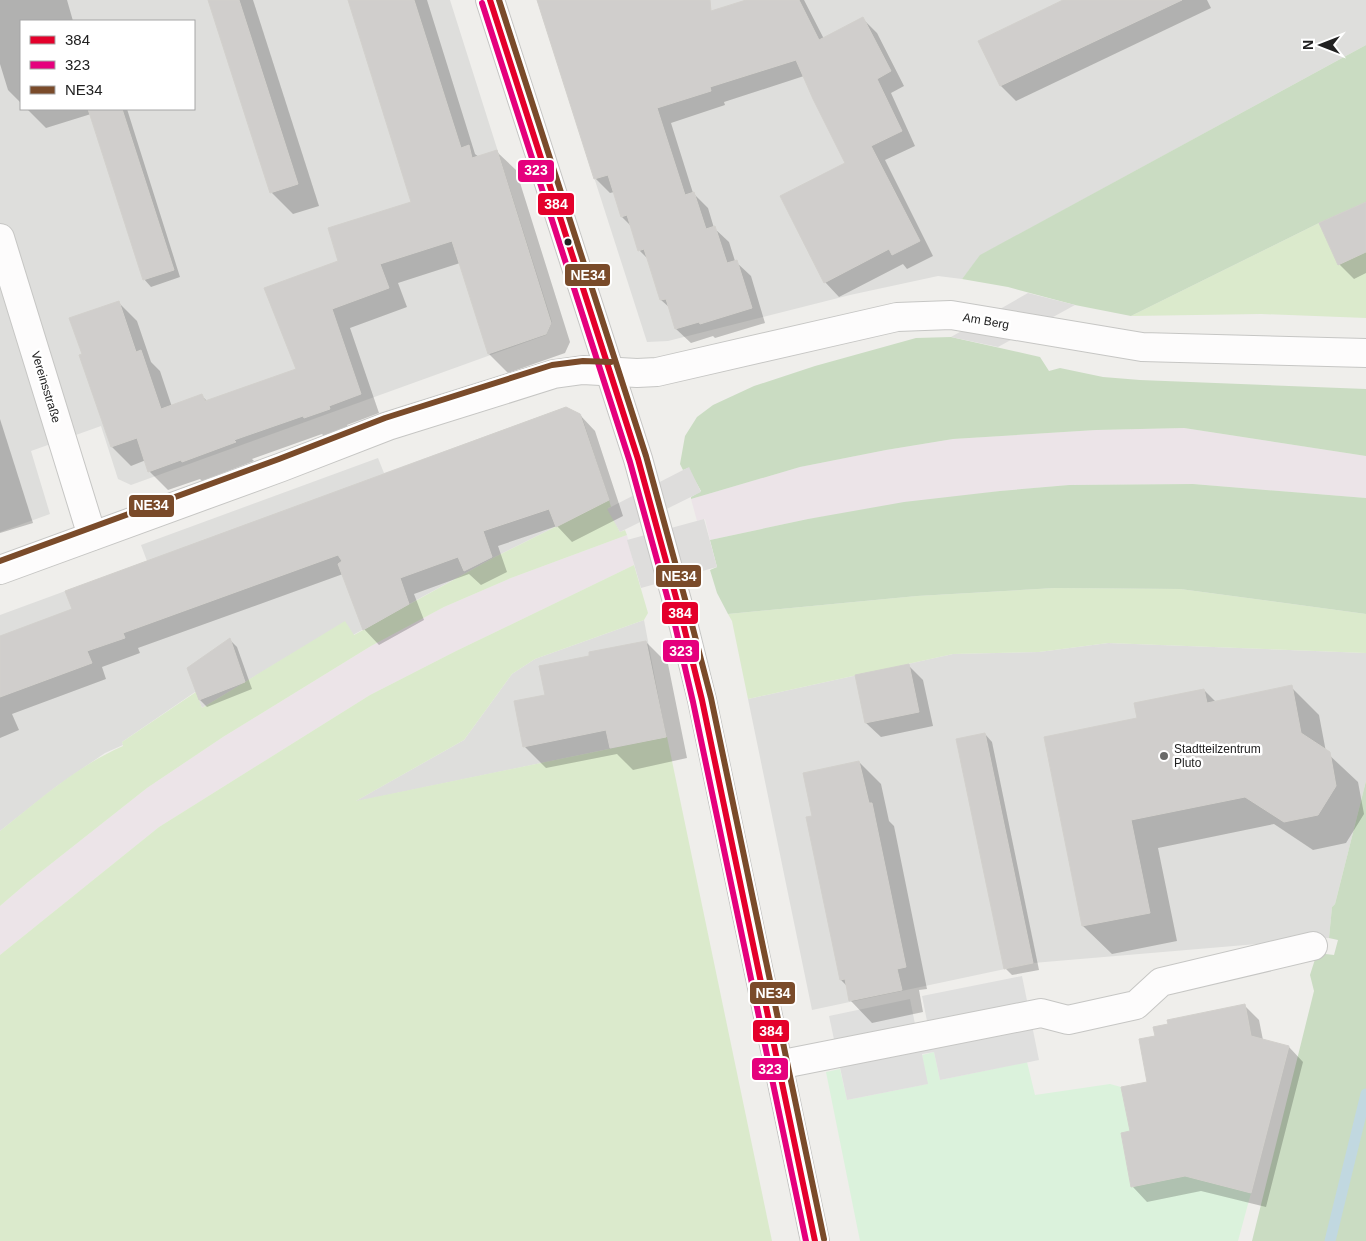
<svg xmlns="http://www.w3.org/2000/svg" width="1366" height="1241" viewBox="0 0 1366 1241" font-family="Helvetica,sans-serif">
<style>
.residential{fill:#dededc;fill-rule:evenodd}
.industrial{fill:#ece4e8}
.grass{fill:#dbeacc}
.forest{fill:#cadcc2}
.park{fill:#dbf2dc}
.parking{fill:#dfdfde}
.pier{fill:#dedddc}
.shadow{fill:#0003}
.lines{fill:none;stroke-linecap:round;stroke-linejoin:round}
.stream{stroke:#c1d8e0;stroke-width:11}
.building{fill:#d0cecc;stroke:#d2d0cc}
.minor-casing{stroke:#c6c6c4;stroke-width:30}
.tertiary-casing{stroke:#c6c6c4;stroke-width:30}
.minor{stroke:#fdfcfc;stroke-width:28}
.tertiary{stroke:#fdfcfc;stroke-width:28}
.bus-1-casing{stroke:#fff;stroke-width:10}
.bus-2-casing{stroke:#fff;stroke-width:10}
.bus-3-casing{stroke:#fff;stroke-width:10}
.bus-1{stroke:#e4002b;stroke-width:6}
.bus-2{stroke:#e5007d;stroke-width:6}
.bus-3{stroke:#7a4b2a;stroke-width:6}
.bus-dot{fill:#212121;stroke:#fff;stroke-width:2}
.poi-dot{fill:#696968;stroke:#fff;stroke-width:2}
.labels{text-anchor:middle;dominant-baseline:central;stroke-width:5;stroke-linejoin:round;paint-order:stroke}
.street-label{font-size:12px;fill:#212121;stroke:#fff}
.poi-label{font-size:12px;fill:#212121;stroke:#fff;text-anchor:start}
.line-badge{stroke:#fff;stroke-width:2}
.badge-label{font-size:14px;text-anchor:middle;font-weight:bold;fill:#fff}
</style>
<rect width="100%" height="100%" fill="#efeeeb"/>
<!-- residential -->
<g class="residential">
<path d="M0,0H450L552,322L546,335L131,485L118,479L101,426L31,451L50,514L0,532ZM21,21H194V109H21Z"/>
<path d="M537,0H1366V45L981,255L962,279L938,276L850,295L668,341L647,342Z"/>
<path d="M566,407L581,414L609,500L493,558L353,635L345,622L202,708L195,692L122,742L123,745L105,753L57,786L0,831V615L147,561L141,545L378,458L384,473Z"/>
<path d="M644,620L666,737L354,802L464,740L512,674L535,659Z"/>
<path d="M1108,643L1366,653V781L1335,904L1332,907L1329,938L1033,963L812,1010L748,699L953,654L1039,652Z"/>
</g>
<!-- industrial -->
<g class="industrial">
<path d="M1184,428L1366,456V498L1193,484L1069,485L1000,491L808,519L710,540L705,519L697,521L691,499L800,467L886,450L953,439L1096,430Z"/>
<path d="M627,535L634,565L456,651L370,695L159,827L0,955V906L28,882L147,788L223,737L371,646L444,607L511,578Z"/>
</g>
<!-- grass -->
<g class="grass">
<path d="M1366,202V318L1261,314L1131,316L1319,223Z"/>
<path d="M609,500L611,507L608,508L620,532L625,530L627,535L511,578L444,607L371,646L223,737L147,788L28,882L0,906V831C39,800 77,766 123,746L122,742L196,692L202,708L345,621L354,635L493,558Z"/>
<path d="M634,565L648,613L644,620L535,659L512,674L464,740L356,801L667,737L772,1241H0V955L159,827L370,695L456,651Z"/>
<path d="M1055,588L1180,589L1366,614V653L1108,643L1039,652L953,654L748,699L732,621L728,614L917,596Z"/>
</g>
<!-- forest -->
<g class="forest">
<path d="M1366,45V202L1319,223L1131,316L1075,305L1008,287L962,279L980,255Z"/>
<path d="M951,337L1040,357L1049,371L1060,368L1103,377L1140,380L1366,389V456L1184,428L1096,430L953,439L886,450L800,467L691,499V497L701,491L688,468L683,470L680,464L685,436L697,417L713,405L754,386L815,366L916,338Z"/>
<path d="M1193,484L1366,498V614L1180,589L1055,588L917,596L728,614L717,593L710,570L717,567L710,540L808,519L904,502L1000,491L1069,485Z"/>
<path d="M1366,781V1241H1252L1314,991L1310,975L1317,953L1334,955L1338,940L1329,938L1332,907L1335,904Z"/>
</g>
<!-- park -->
<path class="park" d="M934,1052L940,1080L1027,1062L1035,1095L1110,1084L1121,1087L1130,1131L1121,1134L1131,1187L1185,1176L1251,1193L1238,1241H860L826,1072L840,1069L847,1100L927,1084L922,1055Z"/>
<!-- parking -->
<path class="parking" d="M1022,976L1039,1060L940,1080L934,1052L922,1054L928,1084L847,1100L829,1016L910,999L915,1024L927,1021L922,996Z"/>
<!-- pier -->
<g class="pier">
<path d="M1028,293L1075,305L998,347L951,337Z"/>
<path d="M689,467L701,492L620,532L607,509Z"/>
<path d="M704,519L717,567L641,588L627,540Z"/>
</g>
<!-- shadow -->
<g class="shadow">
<path d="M0,0H67L73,21H21V103L8,90L0,64Z"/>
<path d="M209,0H253L319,206L293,214L271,192Z"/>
<path d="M349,0H427L475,154L479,157L497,152L516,170L570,342L565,353L508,373L489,354L460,263L398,283L407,307L350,328L379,413L347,425L348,428L324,436L322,434L252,459L254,461L202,481L200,479L168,490L149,471L146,460L131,466L112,447L81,356L84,355L118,302L137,321L151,362L160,371L172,407L202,396L207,401L298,369L339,262L413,202Z"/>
<path d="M538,0H701L706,14L750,0H804L824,39L863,19L877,33L904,86L891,93L915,146L885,160L933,256L907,269L903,264L839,297L825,282L847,163L804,76L724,102L725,105L671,123L693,193L708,208L714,228L729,242L735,261L751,276L765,323L715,338L713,336L691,343L676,329L670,308L661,300L649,260L639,250L631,226L622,217L614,192L610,193L595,178Z"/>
<path d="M1067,0H1207L1211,8L1016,101L1001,86L980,41Z"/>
<path d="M27,109H127L180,277L151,287L144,279L91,114L46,128Z"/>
<path d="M1366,211V273L1354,279L1339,264Z"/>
<path d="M580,415L595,431L623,516L572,542L557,526L498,546L507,572L481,585L469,574L414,594L424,620L379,645L364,629L343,574L138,648L140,653L102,667L106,679L12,714L19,730L0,738V637Z"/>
<path d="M0,419L33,523L0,533Z"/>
<path d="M230,640L237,647L252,689L207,707L200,700L188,668Z"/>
<path d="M646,642L668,664L687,758L633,770L617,754L546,768L524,746L546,696L591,657Z"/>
<path d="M908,665L923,680L933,726L881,737L866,723Z"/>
<path d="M1291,687L1319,715L1326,752L1358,782L1364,814L1346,843L1313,850L1274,824L1158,848L1177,941L1112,954L1083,926L1138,719L1204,690L1216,702Z"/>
<path d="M985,734L992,742L1039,970L1012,975L1005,968Z"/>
<path d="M859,762L881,784L889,821L894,826L927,989L919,990L923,1012L872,1023L851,1001L847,986L841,980L813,817Z"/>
<path d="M1244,1005L1259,1020L1263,1040L1289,1047L1303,1062L1266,1207L1201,1191L1147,1202L1133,1187L1122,1134L1131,1132L1149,1083L1156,1037L1170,1024Z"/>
</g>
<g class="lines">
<!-- stream -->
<path class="stream" d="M1330,1241L1366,1094"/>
</g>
<!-- building -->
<g class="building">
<path d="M208,0H239L298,184L270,193Z"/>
<path d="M348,0H414L461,148L469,145L472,158L497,150L551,323L546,334L488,354L452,241L380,264L389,288L332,309L361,394L329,406L330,409L304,418L303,416L234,440L236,442L182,462L181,460L148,472L137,438L111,447L79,355L82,354L69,318L119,301L136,352L141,350L161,409L202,394L205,401L296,369L264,288L338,261L328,228L411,202Z"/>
<path d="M537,0H710L711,11L746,0H799L819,40L863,17L891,71L877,79L902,131L871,146L920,241L892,255L889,249L824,283L780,196L845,163L813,99L796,60L710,87L711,91L657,108L685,195L694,192L706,229L715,226L727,263L737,260L752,308L700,324L699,322L675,329L666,299L660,300L644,249L638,251L627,215L621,217L608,175L594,179Z"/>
<path d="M1063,0H1182L1000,86L978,41Z"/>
<path d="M88,109H122L174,270L143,280Z"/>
<path d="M1366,202V252L1338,265L1319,223Z"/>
<path d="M566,407L580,414L609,500L556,527L549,509L483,531L492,557L464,571L458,557L400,578L409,604L363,630L338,564L342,561L338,555L123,633L125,638L87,651L92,663L0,697V636L72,609L65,591Z"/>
<path d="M230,638L245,682L199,700L187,668Z"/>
<path d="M646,641L666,737L610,748L606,730L523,747L514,701L545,695L539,666L589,656V652Z"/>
<path d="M909,664L919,712L865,723L855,675Z"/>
<path d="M1292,685L1301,733L1330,752L1336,786L1318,815L1284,822L1245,797L1131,820L1150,913L1082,926L1044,737L1137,718L1134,703L1204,689L1207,703Z"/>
<path d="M985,733L1033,963L1004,969L956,739Z"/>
<path d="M859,761L869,803H872L906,967L897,969L902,990L849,1001L845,979L840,980L806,817L812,816L803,773Z"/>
<path d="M1245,1004L1251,1036L1289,1046L1251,1193L1185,1176L1131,1187L1121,1133L1130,1131L1121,1087L1147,1082L1139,1039L1155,1036L1153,1027L1168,1024L1167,1020Z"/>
</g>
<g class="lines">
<defs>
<g id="minor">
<path d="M0,238L92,536"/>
<path d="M0,570L282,467L388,426L554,374L583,370L637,373L657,372L897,317L951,315L1142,347L1366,353"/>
<path d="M778,1065L1041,1013L1068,1020L1136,1005L1161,982L1313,946"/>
</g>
<path id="tertiary" d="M490,0L638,459L683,623L702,700L815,1241"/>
</defs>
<!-- minor casing -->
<use href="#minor" class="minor-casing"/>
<!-- tertiary casing -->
<use href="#tertiary" class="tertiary-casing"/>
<!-- minor -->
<use href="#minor" class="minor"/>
<!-- tertiary -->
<use href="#tertiary" class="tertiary"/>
<defs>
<path id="bus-1" d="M490,0L638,459L683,623L702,700L815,1241"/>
<path id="bus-2" d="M482,3L630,462L675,625L693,702L806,1241"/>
<g id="bus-3">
<path d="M499,0L646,456L691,621L711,698L824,1239"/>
<path d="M0,561L279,459L385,418L552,365L583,361L611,362"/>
</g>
</defs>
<!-- bus-1 casing -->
<use href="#bus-1" class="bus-1-casing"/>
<!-- bus-2 casing -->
<use href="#bus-2" class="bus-2-casing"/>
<!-- bus-3 casing -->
<use href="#bus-3" class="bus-3-casing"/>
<!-- bus-1 -->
<use href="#bus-1" class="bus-1"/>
<!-- bus-2 -->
<use href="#bus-2" class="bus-2"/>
<!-- bus-3 -->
<use href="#bus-3" class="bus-3"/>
</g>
<!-- markers -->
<circle class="bus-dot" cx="568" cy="242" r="4.5"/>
<circle class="poi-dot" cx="1164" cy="756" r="5"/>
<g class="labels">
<!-- street labels -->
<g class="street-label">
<text transform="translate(986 321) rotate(10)">Am Berg</text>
<text transform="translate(46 387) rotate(73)">Vereinsstraße</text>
</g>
<!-- poi labels -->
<g class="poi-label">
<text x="1174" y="749">Stadtteilzentrum<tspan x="1174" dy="14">Pluto</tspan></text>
</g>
</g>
<g class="line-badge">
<rect x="517" y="159" width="38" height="24" rx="5" fill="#e5007d"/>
<rect x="537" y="192" width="38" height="24" rx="5" fill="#e4002b"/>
<rect x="564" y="263" width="47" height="24" rx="5" fill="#7a4b2a"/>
<rect x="128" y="494" width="47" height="24" rx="5" fill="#7a4b2a"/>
<rect x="655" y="564" width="47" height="24" rx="5" fill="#7a4b2a"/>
<rect x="661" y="601" width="38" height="24" rx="5" fill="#e4002b"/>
<rect x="662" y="639" width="38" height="24" rx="5" fill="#e5007d"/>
<rect x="749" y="981" width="47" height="24" rx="5" fill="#7a4b2a"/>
<rect x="752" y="1019" width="38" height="24" rx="5" fill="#e4002b"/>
<rect x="751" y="1057" width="38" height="24" rx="5" fill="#e5007d"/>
</g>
<g class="badge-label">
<text x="536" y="175">323</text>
<text x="556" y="209">384</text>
<text x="588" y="280">NE34</text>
<text x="151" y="510">NE34</text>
<text x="679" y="581">NE34</text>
<text x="680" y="618">384</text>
<text x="681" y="656">323</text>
<text x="773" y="998">NE34</text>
<text x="771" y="1036">384</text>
<text x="770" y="1074">323</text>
</g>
<!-- legend -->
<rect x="20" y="20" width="175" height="90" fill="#ffffff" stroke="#a6a6a6"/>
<rect x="30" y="36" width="25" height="8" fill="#e4002b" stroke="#a6a6a6"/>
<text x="65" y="45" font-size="15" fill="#212121">384</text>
<rect x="30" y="61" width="25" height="8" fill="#e5007d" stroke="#a6a6a6"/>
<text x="65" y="70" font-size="15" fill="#212121">323</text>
<rect x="30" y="86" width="25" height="8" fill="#7a4b2a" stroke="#a6a6a6"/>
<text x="65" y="95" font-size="15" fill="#212121">NE34</text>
<!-- north arrow -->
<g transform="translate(1321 45) rotate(270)" stroke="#ffffff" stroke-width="4" paint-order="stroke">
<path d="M0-4L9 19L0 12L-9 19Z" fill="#212121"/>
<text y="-8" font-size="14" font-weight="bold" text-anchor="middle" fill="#212121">N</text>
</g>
</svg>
